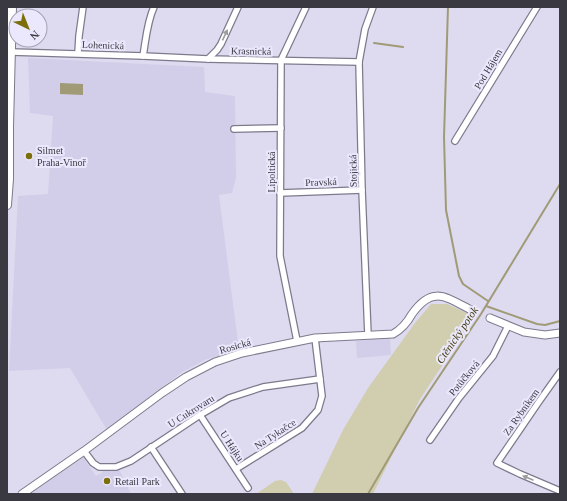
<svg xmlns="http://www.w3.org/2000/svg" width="567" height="501" viewBox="0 0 567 501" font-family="'Times New Roman',serif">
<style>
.built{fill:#d2cee9}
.grass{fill:#d1cdaf}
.water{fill:#a09b76}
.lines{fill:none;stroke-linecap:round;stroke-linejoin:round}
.stream{stroke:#a09b76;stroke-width:2}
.minor-casing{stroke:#7d7a8c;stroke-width:8}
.tertiary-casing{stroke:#7d7a8c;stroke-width:9}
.secondary-casing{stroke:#7d7a8c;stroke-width:10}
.minor{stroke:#fff;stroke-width:5.5}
.tertiary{stroke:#fff;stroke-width:7}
.secondary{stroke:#fff;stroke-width:8}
.oneway{fill:#9c9ca0}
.poi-dot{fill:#7b6e0b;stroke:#ebe8fd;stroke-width:1.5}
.labels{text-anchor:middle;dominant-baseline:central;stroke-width:4;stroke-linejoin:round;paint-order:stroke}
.street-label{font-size:10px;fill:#3a3941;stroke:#ebe8fd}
.poi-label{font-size:10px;fill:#3a3941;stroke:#ebe8fd;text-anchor:start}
.water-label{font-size:11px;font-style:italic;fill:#433c0b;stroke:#ebe8fd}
</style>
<rect width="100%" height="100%" fill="#dedbf0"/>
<!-- built -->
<g class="built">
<path d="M28,58L204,67L205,92L235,96L236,178L232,193L219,195L239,350L207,359L182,372L107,430L70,368L9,371L18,196L48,194L53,116L30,113Z"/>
<path d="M390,338L391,355L357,358L356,341Z"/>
<path d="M83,457L96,476L102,473L105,464L116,463L131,494H30Z"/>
</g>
<!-- grass -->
<g class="grass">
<path d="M431,304H447L473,316L461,337L420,399L373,494H312L343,430L368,388L415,323Z"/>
<path d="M281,480L286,482L294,494H256L275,481Z"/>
</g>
<!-- water -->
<path class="water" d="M60,83L83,84V95L60,94Z"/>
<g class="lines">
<!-- stream -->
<g class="stream">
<path d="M448,7L444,137L446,210L459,276L463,284L488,301"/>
<path d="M374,43L403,47"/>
<path d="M486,306L537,324L545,325L560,321"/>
<path d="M368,494L418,408L481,314L560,184"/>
</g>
<defs>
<g id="minor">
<path d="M11,52L143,56L208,59L359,62"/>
<path d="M78,53L79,36L83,7"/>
<path d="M143,56C146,39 147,22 154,7"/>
<path d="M208,59L217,50L221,44L238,7"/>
<path d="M234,129L281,128"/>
<path d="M455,141L537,7"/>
<path d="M280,193L362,190"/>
<path d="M368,335L362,190L359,62L365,29L373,7"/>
<path d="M297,341L280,256L281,60L306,7"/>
<path d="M560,372L538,403L497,463L520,474L560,491"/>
<path d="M200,415L248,488"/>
<path d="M430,440L459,398L493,356L508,326"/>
<path d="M151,447L182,494"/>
<path d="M84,451L93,463L99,467H116L131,461L200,415L229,398L263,387L320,379"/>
<path d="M236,469L302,428L318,410L322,396L315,338"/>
</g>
<g id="tertiary">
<path d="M490,318L524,332L545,335L560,333"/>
<path d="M22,494L84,451L162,393L186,377L215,362L242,353L315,338L393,334C402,329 407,323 412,314C433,284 447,298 473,311"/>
</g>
<path id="secondary" d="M7,205L9,179V126L12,7"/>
</defs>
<!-- minor casing -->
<use href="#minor" class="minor-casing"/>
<!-- tertiary casing -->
<use href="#tertiary" class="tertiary-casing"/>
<!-- secondary casing -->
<use href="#secondary" class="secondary-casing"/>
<!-- minor -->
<use href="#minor" class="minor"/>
<!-- tertiary -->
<use href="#tertiary" class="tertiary"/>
<!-- secondary -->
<use href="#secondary" class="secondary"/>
</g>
<!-- one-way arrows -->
<defs><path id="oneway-solid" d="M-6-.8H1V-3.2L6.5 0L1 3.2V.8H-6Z"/></defs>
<g class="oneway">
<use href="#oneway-solid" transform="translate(225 35) rotate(-65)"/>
<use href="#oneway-solid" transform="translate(528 478) rotate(-157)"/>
</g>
<!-- markers -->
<g class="poi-dot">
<circle cx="29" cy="156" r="4"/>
<circle cx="107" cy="481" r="4"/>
</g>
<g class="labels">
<!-- street labels -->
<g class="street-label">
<text transform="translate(103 45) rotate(2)">Lohenická</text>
<text transform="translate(251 51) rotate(1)">Krasnická</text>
<text transform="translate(488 69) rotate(-59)">Pod Hájem</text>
<text transform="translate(353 171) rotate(-91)">Stojická</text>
<text transform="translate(271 172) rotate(-90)">Lipoltická</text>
<text transform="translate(321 182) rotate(-2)">Pravská</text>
<text transform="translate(235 346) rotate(-16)">Rosická</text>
<text transform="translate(464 378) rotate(-51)">Potůčková</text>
<text transform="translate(191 411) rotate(-32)">U Cukrovaru</text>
<text transform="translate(521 412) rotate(-55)">Za Rybníkem</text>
<text transform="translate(275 434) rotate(-33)">Na Tykačce</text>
<text transform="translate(232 446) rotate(57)">U Hájku</text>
</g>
<!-- poi labels -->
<g class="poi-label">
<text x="37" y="150">Silmet<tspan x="37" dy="12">Praha-Vinoř</tspan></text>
<text x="115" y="481">Retail Park</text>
</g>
<!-- water labels -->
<g class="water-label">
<text transform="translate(457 335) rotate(-56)">Ctěnický potok</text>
</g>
</g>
<!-- border -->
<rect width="567" height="501" fill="none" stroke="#3a3941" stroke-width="16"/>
<!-- north arrow -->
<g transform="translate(28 28) rotate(137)"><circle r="19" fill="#ebe8fd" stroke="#a4a2b2"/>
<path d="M0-3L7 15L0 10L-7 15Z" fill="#7b6e0b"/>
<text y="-6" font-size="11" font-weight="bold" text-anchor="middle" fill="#3a3941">N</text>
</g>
</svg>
